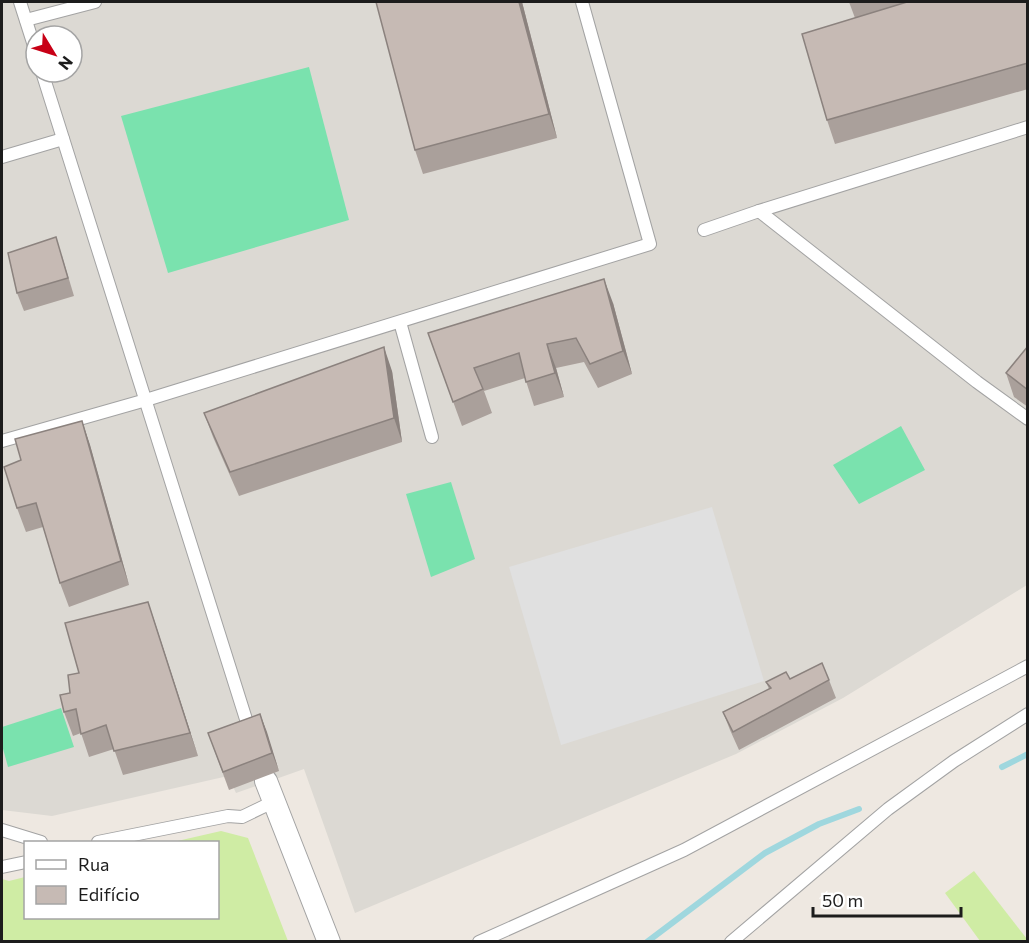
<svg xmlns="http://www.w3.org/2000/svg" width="1029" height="943" viewBox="0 0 1029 943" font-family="Commissioner,sans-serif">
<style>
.airport{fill:#dcd9d3;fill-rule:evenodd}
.grass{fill:#cfeca4}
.pitch{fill:#7ae2ae}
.parking{fill:#e0e0e0}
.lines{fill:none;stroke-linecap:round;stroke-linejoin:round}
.stream{stroke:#9fd7de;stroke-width:6}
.service-casing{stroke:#a3a3a3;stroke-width:14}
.minor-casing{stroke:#a3a3a3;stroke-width:24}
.service{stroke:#fff;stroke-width:12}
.minor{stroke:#fff;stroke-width:22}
.wall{fill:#aaa09b}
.shaded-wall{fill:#8b827e}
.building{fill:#c6bab4;stroke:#8b827e;stroke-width:1.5}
</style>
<rect width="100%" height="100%" fill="#eee8e1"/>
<!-- airport -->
<path class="airport" d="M2,2H1027V585L843,698L736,754L355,913L304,769L236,793L228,776L52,816L2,810ZM36,36H72V72H36Z"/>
<!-- grass -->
<g class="grass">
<path d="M221,831L248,838L288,941H2V879L9,881L25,877L26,918H218V842H173Z"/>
<path d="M974,871L1027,939V941H980L945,893Z"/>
</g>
<!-- pitch -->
<g class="pitch">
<path d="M309,67L349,220L168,273L121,116Z"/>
<path d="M901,426L925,470L859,504L833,465Z"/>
<path d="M451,482L475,559L431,577L406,494Z"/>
<path d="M61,708L74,747L8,767L2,745V727Z"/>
</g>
<!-- parking -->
<path class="parking" d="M712,507L764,681L561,745L509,567Z"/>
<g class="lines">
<!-- stream -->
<g class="stream">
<path d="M1002,767L1028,754"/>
<path d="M647,942L765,853L819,824L859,809"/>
</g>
<defs>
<g id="service">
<path d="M20,2L36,52"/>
<path d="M26,20L95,2"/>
<path d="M42,72L250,732"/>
<path d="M2,157L63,139"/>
<path d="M759,211L977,382L1028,419"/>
<path d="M704,230L759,211L1028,127"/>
<path d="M400,322L432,437"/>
<path d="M2,441L146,400L650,244L582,2"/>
<path d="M2,830L41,842"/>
<path d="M98,842L228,816L242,817L275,801"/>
<path d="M2,867L26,862"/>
<path d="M479,942L684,850L1028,666"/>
<path d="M731,942L888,809L954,761L1028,714"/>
</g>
<path id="minor" d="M266,781L329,942"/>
</defs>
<!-- service casing -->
<use href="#service" class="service-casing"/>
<!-- minor casing -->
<use href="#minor" class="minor-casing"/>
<!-- service -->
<use href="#service" class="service"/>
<!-- minor -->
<use href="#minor" class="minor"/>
</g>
<!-- wall -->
<g class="wall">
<path d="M522,2L557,138L423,174L415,150Z"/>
<path d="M849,2H1028V89L835,144L827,120L855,18Z"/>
<path d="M62,256L74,296L24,311L17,293Z"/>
<path d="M613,303L632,374L598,388L584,362L556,368L564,397L534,406L525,378L484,391L492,413L462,426L428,333Z"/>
<path d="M1028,346V407L1014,397L1006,373Z"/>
<path d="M392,371L402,442L239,496L213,437L204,413Z"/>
<path d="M82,421L90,445L129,585L69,607L60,583L43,527L26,532L17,508L21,460Z"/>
<path d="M148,602L156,626L198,756L123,775L114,749L89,757L81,733L73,736L64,712L70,693L79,673Z"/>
<path d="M790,679L829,680L836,698L739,750L730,730L723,712L769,689L766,682Z"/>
<path d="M260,714L279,771L229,790L208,733Z"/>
</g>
<!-- shaded-wall -->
<g class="shaded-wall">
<path d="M519,2H522L557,138L549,114Z"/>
<path d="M604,279L613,303L632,374L623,351Z"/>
<path d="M547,344L556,368L564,397L555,373Z"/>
<path d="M384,347L392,371L402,442L394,418Z"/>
<path d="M82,421L90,445L129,585L121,561Z"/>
<path d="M148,602L156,626L198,756L190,733Z"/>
<path d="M260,714L267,732L279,771L272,753Z"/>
</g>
<!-- building -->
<g class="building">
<path d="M376,2H519L549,114L415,150Z"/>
<path d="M907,2H1028V63L827,120L802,34Z"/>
<path d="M56,237L68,278L17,293L8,253Z"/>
<path d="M604,279L623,351L590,364L576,338L547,344L555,373L526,382L519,353L474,368L483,389L453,402L428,333Z"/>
<path d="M1028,346V390L1006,373Z"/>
<path d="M384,347L394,418L230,472L204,413Z"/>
<path d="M82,421L121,561L60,583L36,503L17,508L4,467L21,460L15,439Z"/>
<path d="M148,602L190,733L114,751L106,725L81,734L76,709L64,712L60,695L70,693L68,675L79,673L65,623Z"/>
<path d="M822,663L829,680L733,732L723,712L771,688L766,682L786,672L790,679Z"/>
<path d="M260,714L272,753L223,772L208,733Z"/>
</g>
<!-- border -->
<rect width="1029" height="943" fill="none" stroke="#1c1c1c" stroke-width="6"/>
<!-- legend -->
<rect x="24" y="841" width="195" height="78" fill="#ffffff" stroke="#a4a4a4" stroke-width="1.5"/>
<rect x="36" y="860" width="30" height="9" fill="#ffffff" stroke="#a4a4a4" stroke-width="1.5"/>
<text x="78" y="871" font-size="18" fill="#1c1c1c">Rua</text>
<rect x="36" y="886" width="30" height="18" fill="#c6bab4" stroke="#a4a4a4" stroke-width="1.5"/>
<text x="78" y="901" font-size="18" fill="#1c1c1c">Edifício</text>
<!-- north arrow -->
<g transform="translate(54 54) rotate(128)"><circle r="28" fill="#ffffff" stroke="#a4a4a4" stroke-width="1.5"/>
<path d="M0-4.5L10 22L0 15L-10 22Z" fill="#c80016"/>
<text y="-9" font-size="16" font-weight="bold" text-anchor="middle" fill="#1c1c1c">N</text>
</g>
<!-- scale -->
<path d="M813 907v9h148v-9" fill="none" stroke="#1c1c1c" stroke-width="3"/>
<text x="822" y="907" font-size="18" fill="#1c1c1c" stroke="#ffffff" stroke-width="4.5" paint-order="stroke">50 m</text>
</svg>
